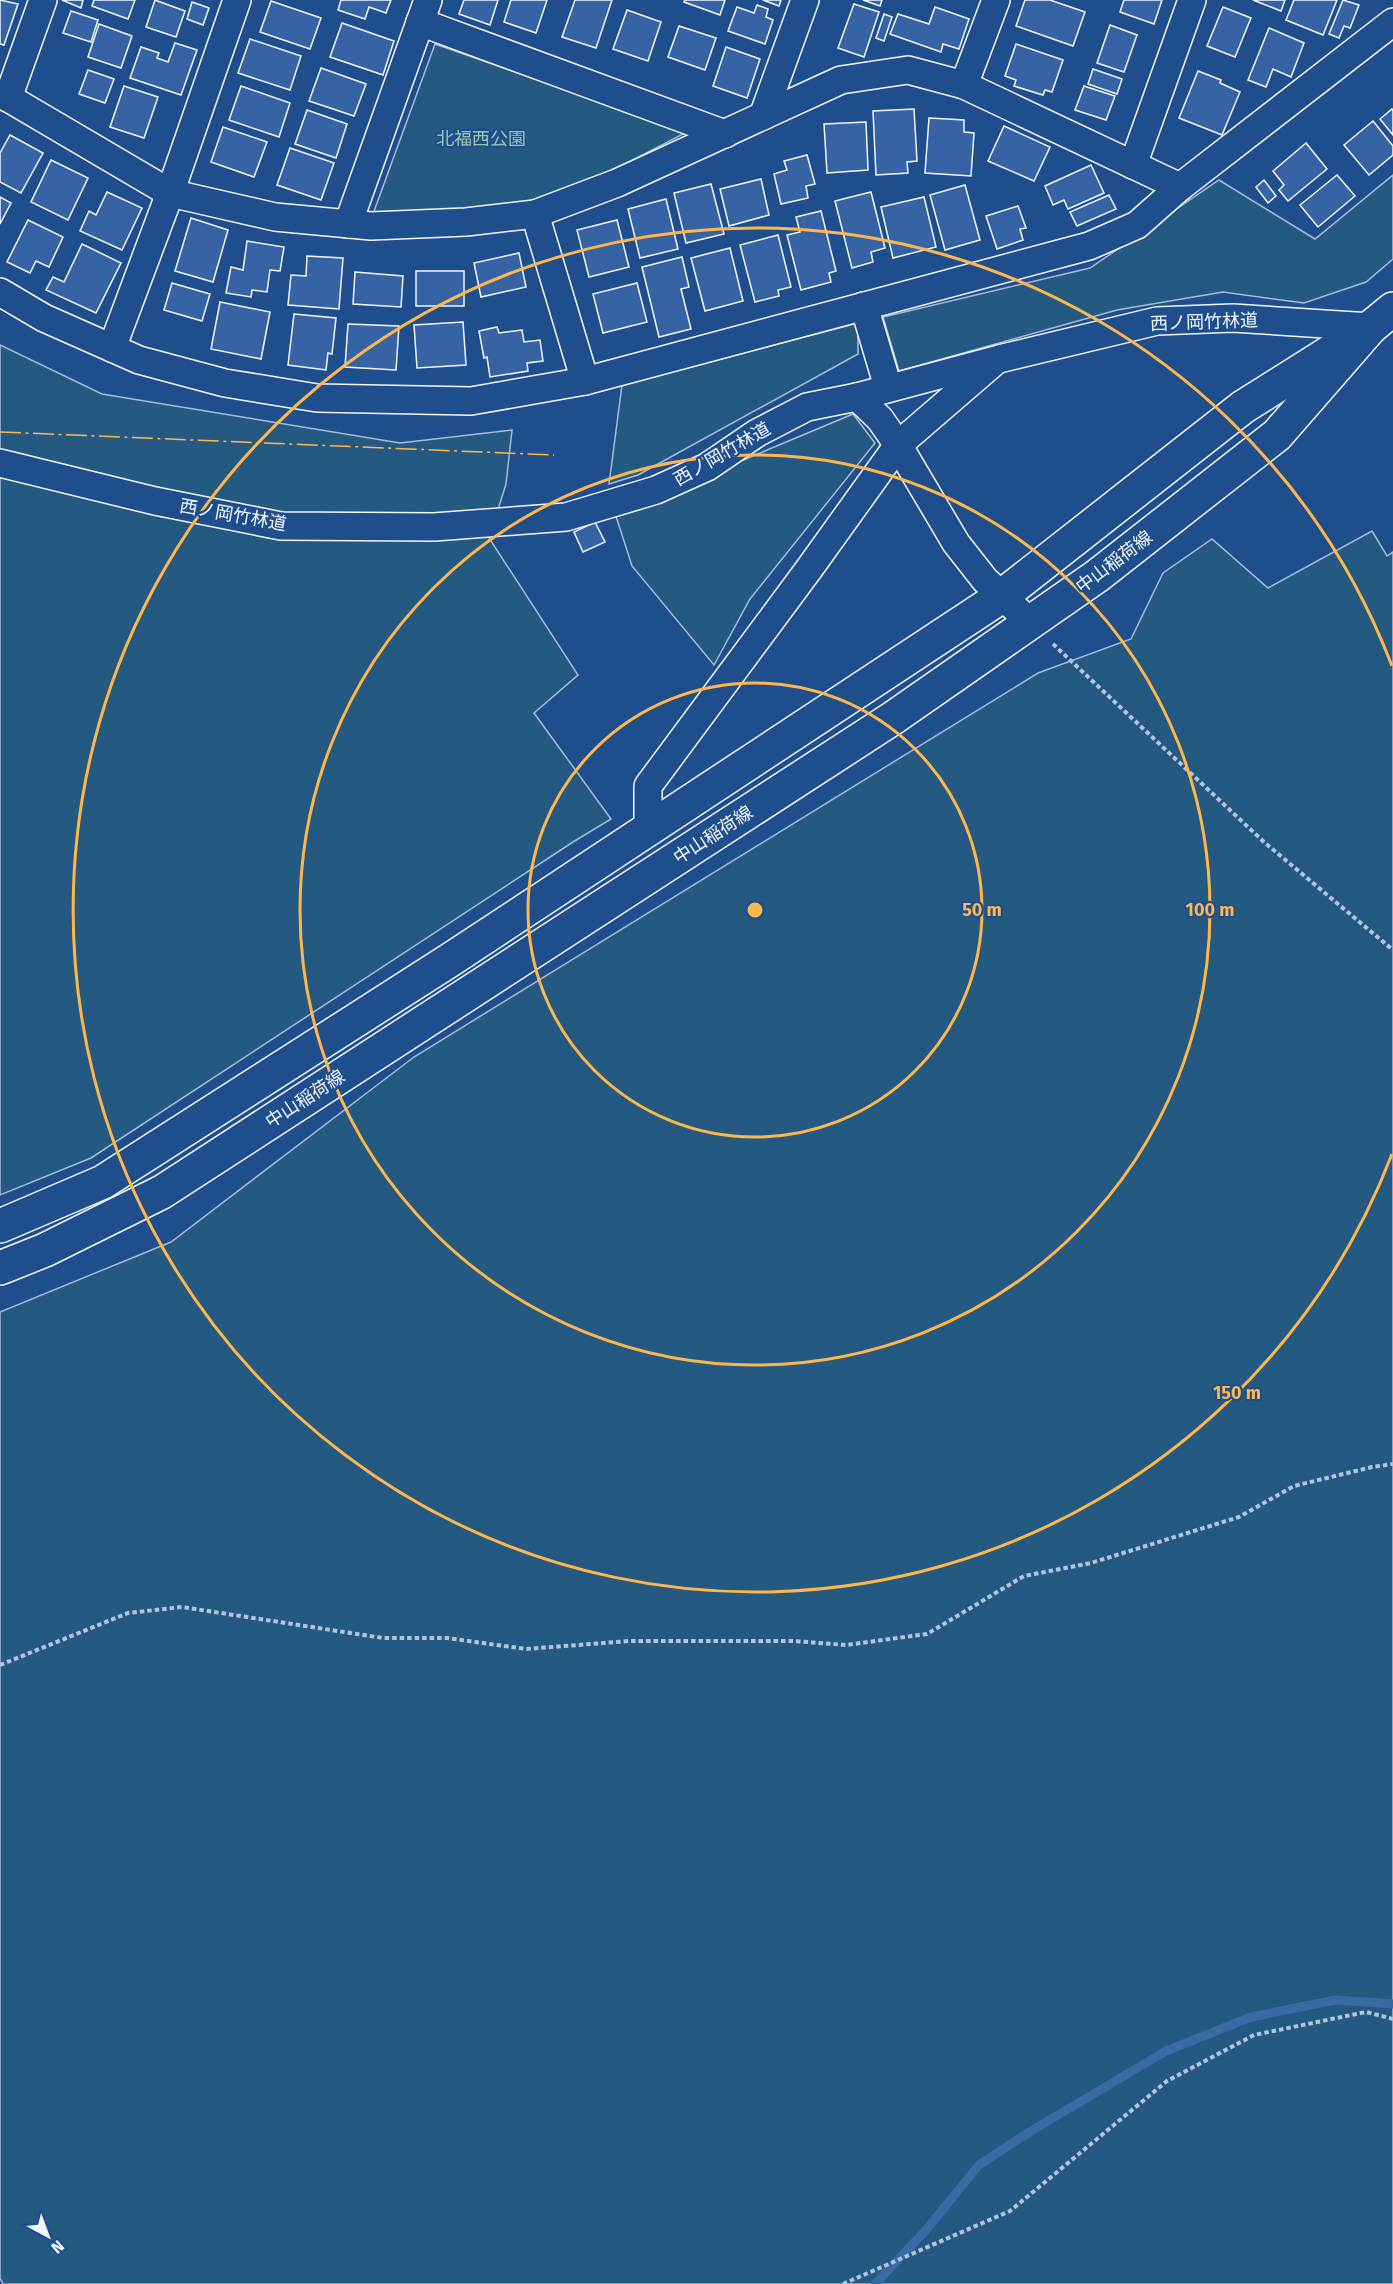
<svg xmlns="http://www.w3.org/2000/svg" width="1393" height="2284" viewBox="0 0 1393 2284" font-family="'Fira Sans','Noto Sans JP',sans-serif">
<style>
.green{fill:#245a82;stroke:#a8bbd7;stroke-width:1.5}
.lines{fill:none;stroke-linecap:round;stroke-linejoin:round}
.stream{stroke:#3b69a3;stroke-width:9}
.building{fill:#3563a3;stroke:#f2f6ff;stroke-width:1.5}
.minor-casing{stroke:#f2f6ff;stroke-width:30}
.tertiary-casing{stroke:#f2f6ff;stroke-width:36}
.secondary-casing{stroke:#f2f6ff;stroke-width:36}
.path{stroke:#b3c4dc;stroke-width:4;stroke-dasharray:4.5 3;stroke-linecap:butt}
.minor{stroke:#1f4e8c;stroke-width:27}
.tertiary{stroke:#1f4e8c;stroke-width:33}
.secondary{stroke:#1f4e8c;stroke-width:33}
.power{stroke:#ffb74d;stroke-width:1.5;stroke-dasharray:21 4.5 3 4.5;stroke-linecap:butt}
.ring{fill:none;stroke:#ffb74d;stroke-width:3}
.labels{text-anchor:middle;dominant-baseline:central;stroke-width:4.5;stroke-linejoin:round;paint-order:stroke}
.park-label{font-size:18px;fill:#97c8a6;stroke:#1f4e8c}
.street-label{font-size:18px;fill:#f2f6ff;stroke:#1f4e8c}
.centre{fill:#ffb74d;stroke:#1f4e8c;stroke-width:3}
.ring-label{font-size:18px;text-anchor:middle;font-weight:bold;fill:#ffb74d;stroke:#1f4e8c;stroke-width:4.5;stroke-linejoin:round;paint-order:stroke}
</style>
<rect width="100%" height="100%" fill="#1f4e8c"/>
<!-- green -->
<g class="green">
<path d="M435,44L687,132L529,214H373Z"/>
<path d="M1393,175V259L1366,282L1304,303L1223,292L1117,310L899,371L883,317L1090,268L1219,180L1315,239Z"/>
<path d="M858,323V354L638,475L609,484L622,385Z"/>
<path d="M0,345L102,394L400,443L512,430L506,484L489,538L578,675L534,713L611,819L573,842L91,1158L0,1195Z"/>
<path d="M853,414L875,443L750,599L714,665L632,566L613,507L698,479Z"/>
<path d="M1372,531L1387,556L1393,552V2284H3L0,2278V1312L171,1242L414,1057L1038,673L1131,639L1163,573L1212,539L1268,588Z"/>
</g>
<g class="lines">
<!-- stream -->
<path class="stream" d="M875,2284L926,2230L979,2165L1031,2131L1166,2051L1251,2017L1336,2000L1393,2004"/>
</g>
<!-- building -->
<g class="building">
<path d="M0,0L18,4L4,45L0,44Z"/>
<path d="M62,0H83L81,8Z"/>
<path d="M94,0H135L128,19L92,6Z"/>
<path d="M155,0L185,11L176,37L146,27Z"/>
<path d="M341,0H391L386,13L369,7L365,19L338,10Z"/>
<path d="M464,0H498L490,25L459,14Z"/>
<path d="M511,0H547L536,33L504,22Z"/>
<path d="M575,0H612L596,48L562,37Z"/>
<path d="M685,0H725L720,15L684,2Z"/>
<path d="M763,0H781L779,6Z"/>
<path d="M863,0H882L880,6Z"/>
<path d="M1025,0H1050L1085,12L1073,46L1016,26Z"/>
<path d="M1124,0H1162L1154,24L1120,12Z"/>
<path d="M1253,0H1285L1281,11Z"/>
<path d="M1294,0H1337L1323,35L1286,20Z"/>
<path d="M1343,0L1359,5L1350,28L1344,26L1339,38L1329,34Z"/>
<path d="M271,1L321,18L310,49L260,32Z"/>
<path d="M192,2L209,8L203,25L187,19Z"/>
<path d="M854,4L879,12L864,57L838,48Z"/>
<path d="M757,5L768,9L766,17L773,20L765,44L728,31L737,7L754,13Z"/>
<path d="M935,7L969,19L959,49L943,44L941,52L890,34L898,14L929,24Z"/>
<path d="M1223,7L1251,18L1235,57L1207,46Z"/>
<path d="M627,10L661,22L648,61L613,49Z"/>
<path d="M71,11L98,20L91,42L63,33Z"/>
<path d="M884,14L892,17L884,41L876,38Z"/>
<path d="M342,23L394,41L383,75L330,57Z"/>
<path d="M99,24L132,36L121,68L88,57Z"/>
<path d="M1110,25L1137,35L1124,72L1097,63Z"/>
<path d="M679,26L716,38L705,70L668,57Z"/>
<path d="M1269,28L1304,43L1291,77L1273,69L1266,87L1248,80Z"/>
<path d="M250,39L301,56L290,90L238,73Z"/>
<path d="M175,43L197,50L181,95L130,78L141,47L159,53L157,58L168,62Z"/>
<path d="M1016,44L1063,60L1052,92L1045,90L1043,95L1014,86L1016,80L1005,76Z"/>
<path d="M726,47L760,59L747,98L713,86Z"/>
<path d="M321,68L366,84L354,116L309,101Z"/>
<path d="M1093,69L1122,79L1117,94L1088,84Z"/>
<path d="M88,70L114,79L105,103L79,94Z"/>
<path d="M1198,71L1221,80L1220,83L1240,92L1222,135L1179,118Z"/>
<path d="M124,86L158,97L144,138L110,127Z"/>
<path d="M241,86L290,103L279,137L229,120Z"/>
<path d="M1084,86L1115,96L1106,120L1075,110Z"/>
<path d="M914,109L917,161L907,162L908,173L876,175L873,111Z"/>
<path d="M1392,109L1393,111V135L1380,119Z"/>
<path d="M307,110L347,124L336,158L295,144Z"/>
<path d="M929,118L964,120V132L974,133L971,176L925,173Z"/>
<path d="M1373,121L1393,146V155L1369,175L1344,145Z"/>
<path d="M866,122L868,170L827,173L824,124Z"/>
<path d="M1004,126L1050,147L1034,181L988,161Z"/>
<path d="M223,127L267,142L254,177L211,162Z"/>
<path d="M10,135L43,153L21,193L0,182V153Z"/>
<path d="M1306,143L1327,169L1288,201L1279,190L1284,185L1273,171Z"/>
<path d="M290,148L334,163L321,200L277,185Z"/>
<path d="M807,155L815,184L806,186L808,198L781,204L774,174L787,170L784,161Z"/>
<path d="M51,160L88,178L68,220L31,202Z"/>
<path d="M1091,165L1104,193L1068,209L1064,200L1053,205L1045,186Z"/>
<path d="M1337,175L1355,196L1318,227L1300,205Z"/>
<path d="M761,179L769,215L729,226L720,189Z"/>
<path d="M1264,180L1276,196L1268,203L1256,187Z"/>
<path d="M711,184L724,234L686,243L674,193Z"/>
<path d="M965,185L980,240L945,250L930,195Z"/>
<path d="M107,192L142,208L122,250L80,231L89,211L96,215Z"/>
<path d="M871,192L885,248L871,252L873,262L852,268L835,201Z"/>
<path d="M1109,195L1116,209L1077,226L1070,212Z"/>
<path d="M0,197L11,203L0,224Z"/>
<path d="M924,197L936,247L893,258L881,207Z"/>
<path d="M666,199L678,249L640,258L628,209Z"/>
<path d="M1018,206L1026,228L1020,229L1023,240L997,249L986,216Z"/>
<path d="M821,211L836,271L829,273L831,282L801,290L787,235L800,232L796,217Z"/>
<path d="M191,218L228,230L213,282L175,271Z"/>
<path d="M28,220L63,237L49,267L36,261L30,273L7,262Z"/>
<path d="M617,220L629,267L589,277L577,230Z"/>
<path d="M778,235L791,287L778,290L779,296L755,302L740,245Z"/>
<path d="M247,241L284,247L280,271L270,270L267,292L252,290L251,297L226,293L231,267L243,270Z"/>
<path d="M82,244L121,263L96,313L46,290L53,277L64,282Z"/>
<path d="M730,248L743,301L705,311L691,258Z"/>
<path d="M519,253L526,287L481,297L474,263Z"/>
<path d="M307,256L343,258L339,309L288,305L291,275L306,276Z"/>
<path d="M682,257L689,287L681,289L691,329L659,337L642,267Z"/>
<rect x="416" y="271" width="48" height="35"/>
<path d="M355,272L403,276L401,307L353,304Z"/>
<path d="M172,283L210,294L202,321L164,310Z"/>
<path d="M637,283L647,322L603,333L593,294Z"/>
<path d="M220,302L270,312L261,359L211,349Z"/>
<path d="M294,314L336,318L332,354L328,353L326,370L288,365Z"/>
<path d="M463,322L466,365L417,368L414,325Z"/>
<path d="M348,324L399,326L396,370L345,367Z"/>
<path d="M497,327L499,333L522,330L524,342L540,340L543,361L527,363L528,371L490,377L487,357L484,358L479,331Z"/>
<path d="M595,522L605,542L583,552L574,532Z"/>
</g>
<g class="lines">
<defs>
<g id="minor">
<path d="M420,22L725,134"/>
<path d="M964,85L996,0"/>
<path d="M0,93L170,193L275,217L371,226L466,222L535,214L617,183L841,80L908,70L964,85L1180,187"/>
<path d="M8,98L43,0"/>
<path d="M763,116L805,0"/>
<path d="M1133,165L1192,0"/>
<path d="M535,214L585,381"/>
<path d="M348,224L428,0"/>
<path d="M0,292L44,318L139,360L225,383L317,398L471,401L585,381L1089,246L1137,225L1180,187L1393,22"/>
<path d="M864,306L888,387"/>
<path d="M112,348L170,193L237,0"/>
<path d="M857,397L880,419L898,445L956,543L985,580L1031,623"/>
<path d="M0,463L155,501L281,526L434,527L566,517L656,490L707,467L757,433L807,407L857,397L999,359L1157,321L1233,318L1371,327"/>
<path d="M648,830V786L809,569L898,445L993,363"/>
</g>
<path id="tertiary" d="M1371,327L1393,309"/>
<g id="secondary">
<path d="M0,1226L103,1182L450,960L1002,596L1243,407L1343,344"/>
<path d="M0,1268L45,1250L162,1192L893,718L1097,576L1277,435L1371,327"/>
</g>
</defs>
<!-- minor casing -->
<use href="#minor" class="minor-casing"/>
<!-- tertiary casing -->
<use href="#tertiary" class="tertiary-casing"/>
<!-- secondary casing -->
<use href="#secondary" class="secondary-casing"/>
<!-- path -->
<g class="path">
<path d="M1053,644L1264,842L1393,950"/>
<path d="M0,1665L128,1613L182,1607L383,1638H447L526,1649L629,1641H794L846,1645L927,1634L1024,1576L1091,1563L1239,1517L1294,1486L1372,1467L1393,1464"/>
<path d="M843,2284L1010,2211L1167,2081L1254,2035L1366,2012L1393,2019"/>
</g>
<!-- minor -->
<use href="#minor" class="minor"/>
<!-- tertiary -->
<use href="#tertiary" class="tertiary"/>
<!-- secondary -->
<use href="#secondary" class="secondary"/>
<!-- power -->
<path class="power" d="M0,432L554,455"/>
</g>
<!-- distance rings -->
<g class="ring">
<circle cx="755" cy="910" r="227"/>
<circle cx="755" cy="910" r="455"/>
<path d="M1392 1154A682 682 0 1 1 1392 666"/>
</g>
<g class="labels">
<!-- park labels -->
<g class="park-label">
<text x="481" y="139">北福西公園</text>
</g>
<!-- street labels -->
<g class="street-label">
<text transform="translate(1204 322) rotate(-2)">西ノ岡竹林道</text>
<text transform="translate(722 454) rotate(-30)">西ノ岡竹林道</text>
<text transform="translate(233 515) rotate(10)">西ノ岡竹林道</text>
<text transform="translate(1114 562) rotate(-37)">中山稲荷線</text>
<text transform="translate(713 835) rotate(-33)">中山稲荷線</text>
<text transform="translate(305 1099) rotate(-33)">中山稲荷線</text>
</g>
</g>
<circle cx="755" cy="910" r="9" class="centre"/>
<g class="ring-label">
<text x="982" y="916">50 m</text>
<text x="1210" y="916">100 m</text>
<text x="1237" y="1399">150 m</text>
</g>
<!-- north arrow -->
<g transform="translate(48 2236) rotate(139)" stroke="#1f4e8c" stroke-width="4.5" paint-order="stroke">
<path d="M0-4.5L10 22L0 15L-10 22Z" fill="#f2f6ff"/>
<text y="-9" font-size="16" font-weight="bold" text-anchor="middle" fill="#f2f6ff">N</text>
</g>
</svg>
